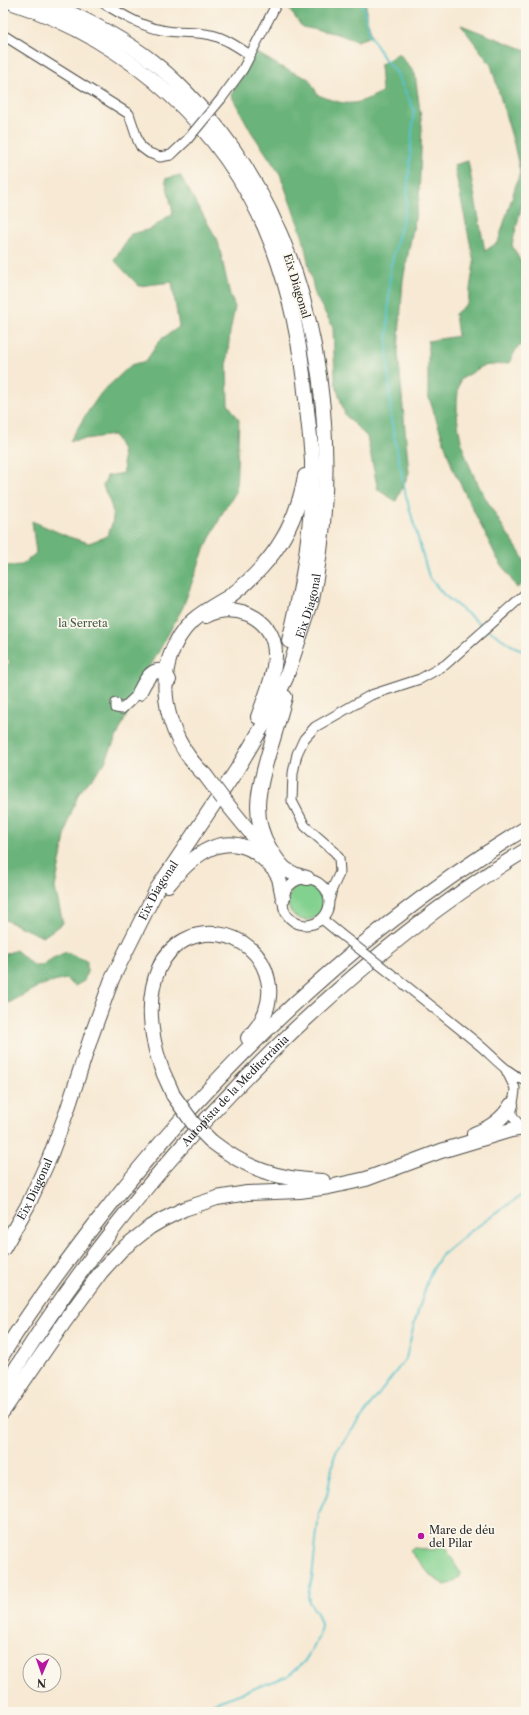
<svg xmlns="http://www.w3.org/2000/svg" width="529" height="1715" viewBox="0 0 529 1715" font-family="'Libre Caslon Text',serif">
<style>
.green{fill:#83d18f;stroke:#577e5d}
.forest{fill:#6ab37a;stroke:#4a6f52}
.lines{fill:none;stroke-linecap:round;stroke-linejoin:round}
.stream{stroke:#55c2cc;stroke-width:2}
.minor-casing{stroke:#4a4844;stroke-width:11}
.highway-casing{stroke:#4a4844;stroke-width:16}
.minor{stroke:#fff;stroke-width:9}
.highway{stroke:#fff;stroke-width:14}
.minor-bridge-casing{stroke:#4a4844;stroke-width:11;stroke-linecap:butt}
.highway-bridge-casing{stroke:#4a4844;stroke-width:16;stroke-linecap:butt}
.minor-bridge{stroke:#fff;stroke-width:9}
.highway-bridge{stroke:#fff;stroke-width:14}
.poi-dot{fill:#b5179e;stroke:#fbf7ec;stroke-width:1.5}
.labels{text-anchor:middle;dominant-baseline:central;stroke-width:3.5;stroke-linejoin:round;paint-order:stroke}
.street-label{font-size:11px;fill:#2b2b2b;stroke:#fbf7ec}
.park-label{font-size:11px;fill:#455d49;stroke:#fbf7ec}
.poi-label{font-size:11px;fill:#2b2b2b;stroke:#fbf7ec;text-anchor:start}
</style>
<rect width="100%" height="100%" fill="#fbf7ec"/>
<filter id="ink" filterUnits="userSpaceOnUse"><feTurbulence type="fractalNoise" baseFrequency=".025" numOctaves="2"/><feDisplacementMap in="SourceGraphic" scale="8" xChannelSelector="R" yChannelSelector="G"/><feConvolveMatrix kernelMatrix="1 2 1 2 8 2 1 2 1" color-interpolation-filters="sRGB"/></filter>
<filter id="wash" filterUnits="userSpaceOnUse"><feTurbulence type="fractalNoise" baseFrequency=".012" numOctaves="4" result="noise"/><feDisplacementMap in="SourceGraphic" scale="16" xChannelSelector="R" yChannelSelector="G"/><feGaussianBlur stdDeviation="0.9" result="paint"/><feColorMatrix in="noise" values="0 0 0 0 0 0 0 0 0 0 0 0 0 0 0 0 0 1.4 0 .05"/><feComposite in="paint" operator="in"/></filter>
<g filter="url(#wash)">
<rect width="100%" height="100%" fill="#f7e9d3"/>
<!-- green -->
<g class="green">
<circle cx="306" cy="902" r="18"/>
<path d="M443,1544L461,1573C459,1582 452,1583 445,1585L432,1577L410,1551L414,1548L434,1550Z"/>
</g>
<!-- forest -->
<g class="forest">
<path d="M285,3H366V15L372,36L357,41L334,33L302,27Z"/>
<path d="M461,25L526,50V188L512,245L526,272V342L517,348L509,363L483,366L460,380C448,435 474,481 503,527C508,535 525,558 526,566C527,571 526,576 526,581L517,588L497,558L453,469L428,395V341L458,336L455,314L468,303L474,262L454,165L468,161L485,251L498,242L520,172L514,144L491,65Z"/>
<path d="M256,52L281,67L309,79L318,95C347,106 353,107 382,92L380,65L399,53L415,74L422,126L419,198L403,280L398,352L409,473L396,501L378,490L367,437L345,415L335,382L333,327L315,295L303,238L280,174L252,133L231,95Z"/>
<path d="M180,175L218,241L230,295L235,307L230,332L227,361L228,404L239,420L236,492L223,512L204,550L183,607L142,682L104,764L79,793L68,821L55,888L63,923L43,937L3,919V670L10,662L3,655V576L5,566L22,565L36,553L32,521L69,537L89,543L107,536C118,514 112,508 103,486L107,476L124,473L122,450L114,435L70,441L85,416L101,393L131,365L146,361L160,340L179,327L172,282L139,286L114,260L131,234L151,229L167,217L171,216L173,212L165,179Z"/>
<path d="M16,950L33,965H42L53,958L66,952L87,961V972L84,981L75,986L66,979L42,985L3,1006V955Z"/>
</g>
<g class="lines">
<!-- stream -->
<g class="stream">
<path d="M362,3L370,35L387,63L396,72L414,110L406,207L390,269L387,345L391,420L406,496L429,577L444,595L484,627"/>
<path d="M489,630L511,645L526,652"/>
<path d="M190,1712L288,1676L304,1662L311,1651L319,1636L321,1624L317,1613L309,1602L308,1595L312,1578L319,1513L327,1495L334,1458L337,1450L406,1358L415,1321L430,1274L441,1256L467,1234L526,1192"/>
</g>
</g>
</g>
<g filter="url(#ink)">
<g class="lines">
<defs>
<g id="minor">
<path d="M103,3C121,14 140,26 162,30C178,34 195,31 211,35C225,38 238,47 250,55"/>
<path d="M3,35L129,114L138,141L141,147L149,153L160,157L171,155L187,140"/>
<path d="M221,99L243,69L277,3"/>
<path d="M116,703V708L122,709L139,693"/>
<circle cx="306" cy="902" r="23"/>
<path d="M330,898L332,889L340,872L339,858L335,852L305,826L292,801L293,773L297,754L304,739L315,727L371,695L420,679L445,665L526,593"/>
<path d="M322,919L339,933"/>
<path d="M390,973C419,996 448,1019 477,1043C493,1056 506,1073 526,1081"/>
<path d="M506,1070L515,1088C515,1106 503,1115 526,1129"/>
</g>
<g id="highway">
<path d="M13,3C130,41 228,129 272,245C291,295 301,348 306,400C308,420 311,441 312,461C313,522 304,582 289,641"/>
<path d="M206,616C219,609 234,609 248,614C294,635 270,683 258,717"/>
<path d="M139,693C144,684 151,666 164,672L169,680"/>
<path d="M285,697C280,715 275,734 269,752C259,787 250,816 270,849C281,867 286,873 307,878"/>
<path d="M205,775C163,737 148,664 192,621C203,611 217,604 230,596C241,588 252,578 261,568C285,542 299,510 305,476"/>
<path d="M223,799L254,837L266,851"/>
<path d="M269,861L279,878L283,898"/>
<path d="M168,885C189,860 216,833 250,849C260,854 267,862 274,870"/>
<path d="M173,1095C169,1084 163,1074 160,1064C150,1034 146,997 159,968C182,916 257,926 268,980C273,1002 263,1023 248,1038"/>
<path d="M474,1134C490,1128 503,1119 511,1105"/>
<path d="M211,1141C247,1169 278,1180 323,1181"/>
<path id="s1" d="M3,1249L28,1205L49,1159L67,1111L91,1037L112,979L157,889L236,771L265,722L286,678L312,600C345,435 319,249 209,117C192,98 174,78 153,62C122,37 85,19 48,3"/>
<path d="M3,1354C32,1307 65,1263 99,1219C217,1066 360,929 526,828"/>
<path id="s2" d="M3,1389C82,1258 181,1138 292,1032C364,964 441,901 526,850"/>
<path d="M3,1411L65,1321L101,1272L121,1250L150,1227L162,1220L184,1209L217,1198L247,1193L300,1191L329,1187L366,1179L441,1151L511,1130L525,1128"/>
</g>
</defs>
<!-- minor casing -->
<use href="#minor" class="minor-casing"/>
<!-- highway casing -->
<use href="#highway" class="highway-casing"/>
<!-- minor -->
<use href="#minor" class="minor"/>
<!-- highway -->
<use href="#highway" class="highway"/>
<defs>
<g id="minor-bridge">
<path d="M187,140L221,99"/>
<path d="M339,933L390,973"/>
</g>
<g id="highway-bridge">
<path d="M205,775L223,799"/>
<path d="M173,1095L193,1123L211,1141"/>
</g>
</defs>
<!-- minor-bridge casing -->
<use href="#minor-bridge" class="minor-bridge-casing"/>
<!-- highway-bridge casing -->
<use href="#highway-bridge" class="highway-bridge-casing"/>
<!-- minor-bridge -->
<use href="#minor-bridge" class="minor-bridge"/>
<!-- highway-bridge -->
<use href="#highway-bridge" class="highway-bridge"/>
</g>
</g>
<!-- markers -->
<circle class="poi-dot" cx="421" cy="1536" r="4"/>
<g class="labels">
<!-- street labels -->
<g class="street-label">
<text transform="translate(297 286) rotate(73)">Eix Diagonal</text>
<text stroke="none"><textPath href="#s1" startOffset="716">Eix Diagonal</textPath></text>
<text stroke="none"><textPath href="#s1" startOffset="392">Eix Diagonal</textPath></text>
<text stroke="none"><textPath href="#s2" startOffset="379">Autopista de la Mediterrània</textPath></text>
<text stroke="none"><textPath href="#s1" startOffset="68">Eix Diagonal</textPath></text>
</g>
<!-- park labels -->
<g class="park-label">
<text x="83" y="623">la Serreta</text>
</g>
<!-- poi labels -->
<g class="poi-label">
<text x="429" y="1530">Mare de déu<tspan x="429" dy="13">del Pilar</tspan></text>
</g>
</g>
<!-- margin -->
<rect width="529" height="1715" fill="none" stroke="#fbf7ec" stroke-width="16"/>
<!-- north arrow -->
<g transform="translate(42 1673) rotate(182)"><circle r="19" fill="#fbf7ec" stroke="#a8a59f"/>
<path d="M0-3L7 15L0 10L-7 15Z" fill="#b5179e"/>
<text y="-6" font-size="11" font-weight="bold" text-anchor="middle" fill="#2b2b2b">N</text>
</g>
</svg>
